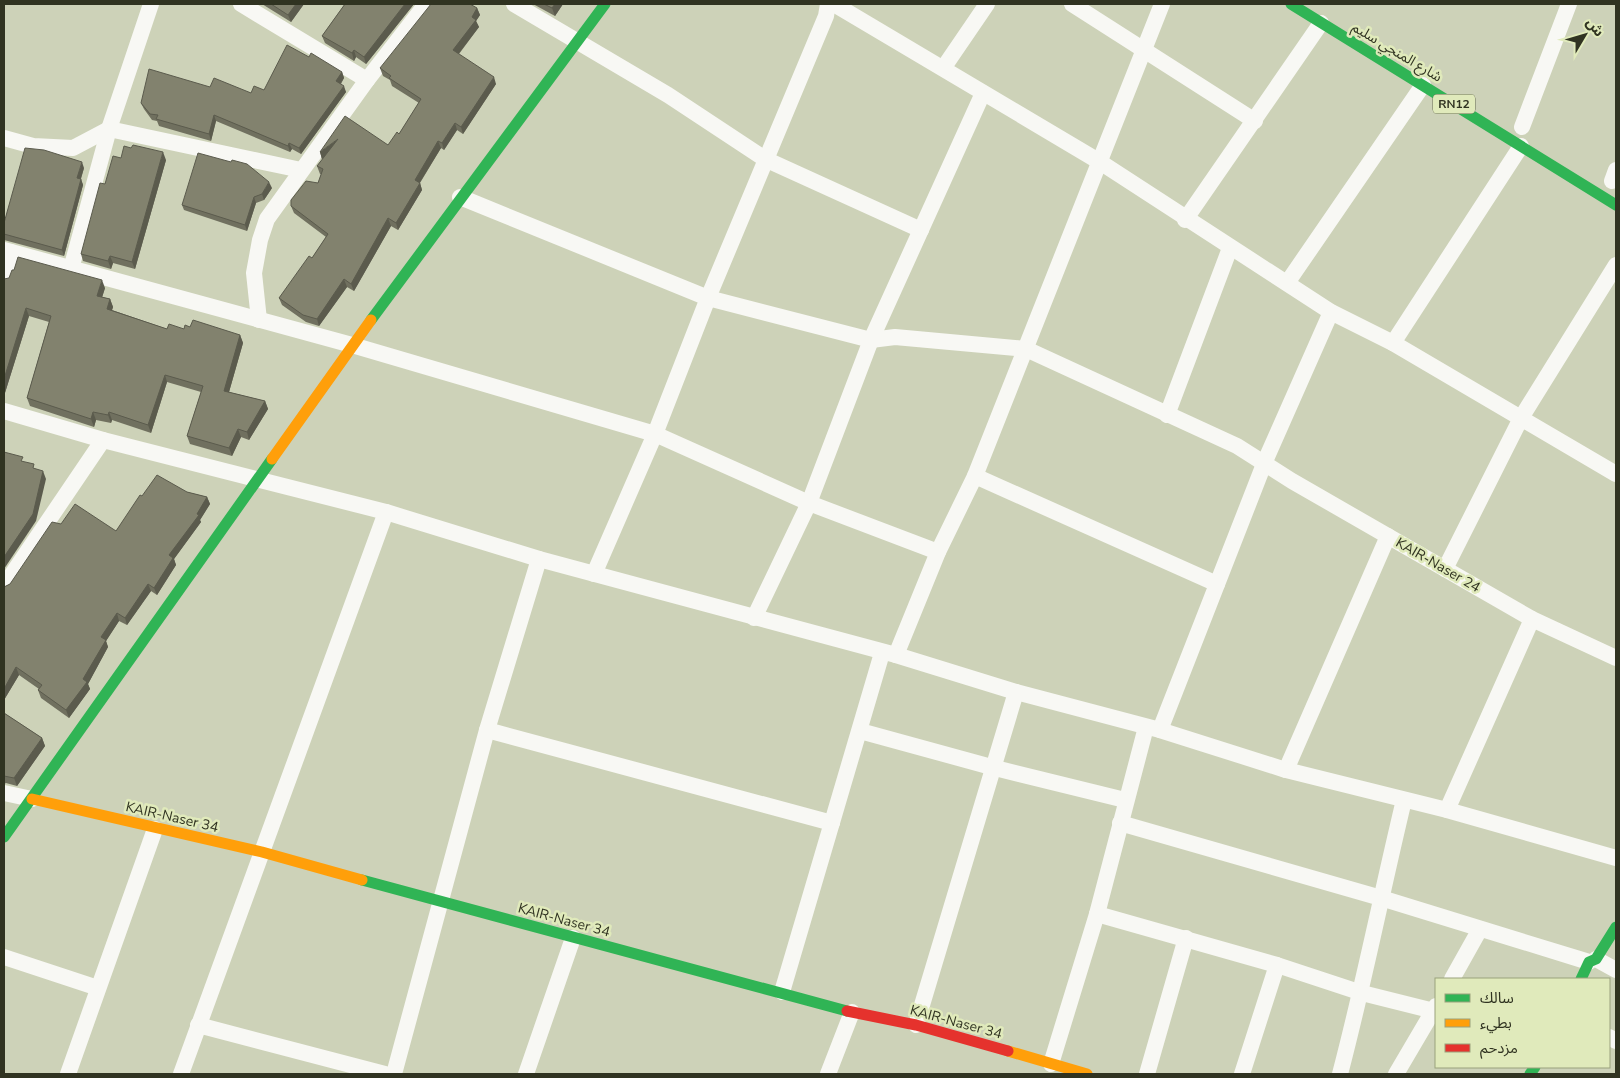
<svg xmlns="http://www.w3.org/2000/svg" width="1620" height="1078" viewBox="0 0 1620 1078" font-family="'Nunito Sans','Noto Sans Arabic',sans-serif">
<style>
.lines{fill:none;stroke-linecap:round;stroke-linejoin:round}
.street{stroke:#f8f8f4;stroke-width:16}
.fast{stroke:#30b455;stroke-width:11}
.slow{stroke:#ff9f0a;stroke-width:11}
.jam{stroke:#e5322d;stroke-width:11}
.wall{fill:#70705f}
.shaded-wall{fill:#5b5b4d}
.building{fill:#82826e;stroke:#5b5b4d}
.labels{text-anchor:middle;dominant-baseline:central;stroke-width:5;stroke-linejoin:round;paint-order:stroke}
.shield{fill:#e0eabb;stroke:#656a4f;stroke-width:1}
.shield-label{font-size:12px;font-weight:bold;fill:#303321}
.street-label{font-size:14px;fill:#303321;stroke:#e0eabb}
</style>
<rect width="100%" height="100%" fill="#cdd2b8"/>
<g class="lines">
<!-- street -->
<g class="street">
<path d="M241,4L367,80"/>
<path d="M514,4L668,95L765,159L921,230"/>
<path d="M834,4L1100,162L1331,312L1393,343L1616,474"/>
<path d="M1072,4L1255,121"/>
<path d="M944,67L987,4"/>
<path d="M1522,127L1569,4"/>
<path d="M4,138L33,146L73,148L109,129L301,170"/>
<path d="M1612,181L1616,170"/>
<path d="M460,197L708,298L871,340L895,337L1026,349L1237,446L1292,481L1532,619L1616,658"/>
<path d="M1185,220L1321,23"/>
<path d="M4,250L352,345L655,434L809,503L938,552"/>
<path d="M71,269L109,129L151,4"/>
<path d="M4,279L11,252"/>
<path d="M1287,283L1423,85"/>
<path d="M259,320L254,273L260,240L267,219L367,80L426,4"/>
<path d="M1393,343L1521,146"/>
<path d="M4,411L103,440L386,512L539,559L896,655L1016,692L1160,730L1286,770L1447,810L1616,858"/>
<path d="M1167,415L1230,248"/>
<path d="M975,476L1217,584"/>
<path d="M1445,569L1521,418L1616,265"/>
<path d="M594,574L655,434L708,298L826,16L828,4"/>
<path d="M4,586L103,440"/>
<path d="M754,618L809,503L871,340L983,93"/>
<path d="M896,655L938,552L975,476L1162,4"/>
<path d="M487,730L832,823"/>
<path d="M1160,730L1266,459L1331,312"/>
<path d="M860,731L995,768L1125,800"/>
<path d="M1286,770L1388,536"/>
<path d="M4,793L32,799"/>
<path d="M1447,810L1532,619"/>
<path d="M1120,823L1381,898L1589,962"/>
<path d="M1097,914L1277,965L1362,993L1434,1011"/>
<path d="M4,957L98,988"/>
<path d="M1596,959L1616,970"/>
<path d="M1452,979L1480,929"/>
<path d="M782,992L882,653"/>
<path d="M198,1025L385,1074"/>
<path d="M916,1025L1016,692"/>
<path d="M1609,1037L1616,1041"/>
<path d="M1051,1064L1097,914L1146,727"/>
<path d="M68,1074L155,829"/>
<path d="M181,1074L386,512"/>
<path d="M394,1074L487,730L539,559"/>
<path d="M526,1074L573,938"/>
<path d="M828,1074L852,1012"/>
<path d="M1147,1074L1186,938"/>
<path d="M1242,1074L1277,965"/>
<path d="M1340,1074C1364,983 1382,891 1404,800"/>
<path d="M1396,1074L1436,1006"/>
</g>
<!-- fast -->
<g class="fast">
<path d="M1291,4L1616,205"/>
<path d="M371,320L605,4"/>
<path d="M4,837L272,459"/>
<path d="M362,880L847,1011"/>
<path d="M1581,979L1589,962L1596,959L1616,927"/>
<path d="M1530,1074L1535,1067"/>
</g>
<!-- slow -->
<g class="slow">
<path d="M272,459L371,320"/>
<path d="M32,799L262,852L362,880"/>
<path d="M1008,1051L1087,1074"/>
</g>
<!-- jam -->
<path class="jam" d="M847,1011L916,1025L1008,1051"/>
</g>
<!-- wall -->
<g class="wall">
<path d="M262,4H304L291,22Z"/>
<path d="M345,4H414L366,64L356,57L354,61L325,43L322,36Z"/>
<path d="M533,4H563L555,16Z"/>
<path d="M477,8L480,15L476,21L479,27L459,54L496,84L463,134L457,130L444,150L441,148L420,183L422,190L398,230L391,226L354,291L347,287L319,326L306,322L282,305L279,298L312,258L326,237L294,213L291,206L318,183L321,174H320L317,166L323,159H322L320,152L388,145L399,134L419,103L392,86L390,80L383,76L380,68Z"/>
<path d="M309,57L342,72L344,78L341,84L346,92L301,154L292,149L290,152L216,121L211,141L159,126L157,121L152,120L144,109L141,103L210,87L251,93L264,90Z"/>
<path d="M121,158L166,160L135,269L113,263L111,269L83,261L81,254L105,184Z"/>
<path d="M84,168L81,179L83,185L64,256L4,240V223Z"/>
<path d="M272,188L264,200L256,203L247,231L184,210L182,205Z"/>
<path d="M4,279L105,288L102,297L110,299L113,307L112,310L167,329H184L190,327L240,335L243,343L229,392L265,401L268,409L249,440L241,437L232,456L190,444L187,436L201,392L167,382L151,433L112,420L111,423L96,420L94,427L30,406L27,398L49,322L29,316L4,396Z"/>
<path d="M187,492L207,497L210,504L200,520L201,522L174,559L176,565L157,595L151,591L127,625L119,621L106,641L108,647L88,684L90,689L69,718L41,698L38,690L39,689L19,675L4,700V587L10,584L61,524L116,531L142,496Z"/>
<path d="M4,713L42,738L45,746L17,786L6,783L4,784Z"/>
</g>
<!-- shaded-wall -->
<g class="shaded-wall">
<path d="M296,4H304L291,22L288,15Z"/>
<path d="M405,4H414L366,64L364,57Z"/>
<path d="M555,4H563L555,16L552,8Z"/>
<path d="M477,8L480,15L476,21L479,27L456,57L453,50Z"/>
<path d="M354,50L356,57L354,61L352,53Z"/>
<path d="M342,72L344,78L338,87L336,81Z"/>
<path d="M494,77L496,84L463,134L461,127Z"/>
<path d="M344,86L346,92L301,154L299,148Z"/>
<path d="M214,115L216,121L211,141L209,134Z"/>
<path d="M455,123L457,130L444,150L442,143Z"/>
<path d="M338,139L341,146L322,159L320,152Z"/>
<path d="M438,141L441,148L417,187L415,180Z"/>
<path d="M289,143L292,149L290,152L288,146Z"/>
<path d="M163,152L166,160L135,269L132,262Z"/>
<path d="M82,162L84,168L79,184L77,178Z"/>
<path d="M81,179L83,185L64,256L62,250Z"/>
<path d="M269,182L272,188L264,200L262,194Z"/>
<path d="M420,183L422,190L398,230L396,223Z"/>
<path d="M254,197L256,203L247,231L245,225Z"/>
<path d="M388,218L391,226L354,291L351,284Z"/>
<path d="M110,256L113,263L111,269L108,261Z"/>
<path d="M344,279L347,287L319,326L317,319Z"/>
<path d="M102,280L105,288L100,304L97,296Z"/>
<path d="M110,299L113,307L110,316L107,309Z"/>
<path d="M26,308L29,316L4,396V379Z"/>
<path d="M240,335L243,343L227,399L224,391Z"/>
<path d="M165,375L167,382L151,433L148,425Z"/>
<path d="M265,401L268,409L249,440L247,432Z"/>
<path d="M93,412L96,420L94,427L91,419Z"/>
<path d="M109,412L112,420L111,423L108,415Z"/>
<path d="M238,429L241,437L232,456L229,448Z"/>
<path d="M43,471L46,479L36,521L4,569V557Z"/>
<path d="M207,497L210,504L200,520L201,522L174,559L176,565L157,595L154,588L169,555Z"/>
<path d="M148,584L151,591L127,625L125,618Z"/>
<path d="M117,613L119,621L106,641L108,647L88,684L90,689L69,718L66,710L83,679L101,637Z"/>
<path d="M16,667L19,675L4,700V689Z"/>
<path d="M42,738L45,746L17,786L14,778Z"/>
</g>
<!-- building -->
<g class="building">
<path d="M271,4H296L288,15Z"/>
<path d="M345,4H405L364,57L354,50L352,53L322,36Z"/>
<path d="M431,4H470L477,8L472,17L476,20L453,50L494,77L461,127L455,123L442,143L438,141L415,180L420,183L396,223L388,218L351,284L344,279L317,319L303,315L279,298L309,256L312,258L328,234L291,206V200L306,181L318,183L323,169L317,166L338,139L320,152L345,116L388,145L397,132L399,134L421,99L389,78L391,76L380,68Z"/>
<path d="M544,4H555L552,8Z"/>
<path d="M287,45L309,57L311,53L342,72L336,81L344,86L299,148L289,143L288,146L214,115L209,134L156,119L158,115L150,114L141,103L149,69L210,87L214,78L251,93L254,86L264,90Z"/>
<path d="M133,145L163,152L132,262L110,256L108,261L81,254L100,183L105,184L113,156L121,158L124,146L131,148Z"/>
<path d="M25,148L44,150L82,162L77,178L81,179L62,250L4,234V223Z"/>
<path d="M198,153L231,162L232,160L247,164L269,182L262,194L254,197L245,225L182,205Z"/>
<path d="M18,257L102,280L97,296L110,299L107,309L167,329L169,324L184,329L185,325L190,327L193,320L240,335L224,391L265,401L247,432L238,429L229,448L187,436L203,386L165,375L148,425L109,412L108,415L93,412L91,419L27,398L51,316L26,308L4,379V279L9,278L12,270H14Z"/>
<path d="M4,452L23,457L21,461L34,464L33,468L43,471L33,514L4,557Z"/>
<path d="M157,475L187,492L207,497L197,514L199,515L169,555L173,558L154,588L148,584L125,618L117,613L101,637L106,640L83,679L87,682L66,710L38,690L42,685L16,667L4,689V587L10,584L52,522L61,524L75,504L116,531L140,495L142,496Z"/>
<path d="M4,713L42,738L14,778L4,776Z"/>
</g>
<g class="labels">
<!-- shield labels -->
<rect class="shield" x="1433" y="94.5" width="42" height="19" rx="4"/>
<g class="shield-label">
<text x="1454" y="104">RN12</text>
</g>
<!-- street labels -->
<g class="street-label">
<text transform="translate(1397 52) rotate(31)">شارع المنجي سليم</text>
<text transform="translate(1438 565) rotate(30)">KAIR-Naser 24</text>
<text transform="translate(172 817) rotate(13)">KAIR-Naser 34</text>
<text transform="translate(564 920) rotate(15)">KAIR-Naser 34</text>
<text transform="translate(956 1022) rotate(15)">KAIR-Naser 34</text>
</g>
</g>
<!-- border -->
<rect width="1620" height="1078" fill="none" stroke="#303321" stroke-width="10"/>
<!-- legend -->
<rect x="1435" y="978" width="175" height="90" fill="#e0eabb" stroke="#9aa17d"/>
<rect x="1445" y="994" width="25" height="8" fill="#30b455" stroke="#9aa17d"/>
<text x="1480" y="1003" font-size="15" fill="#303321">سالك</text>
<rect x="1445" y="1019" width="25" height="8" fill="#ff9f0a" stroke="#9aa17d"/>
<text x="1480" y="1028" font-size="15" fill="#303321">بطيء</text>
<rect x="1445" y="1044" width="25" height="8" fill="#e5322d" stroke="#9aa17d"/>
<text x="1480" y="1053" font-size="15" fill="#303321">مزدحم</text>
<!-- north arrow -->
<g transform="translate(1585 35) rotate(52)" stroke="#e0eabb" stroke-width="4" paint-order="stroke">
<path d="M0-4L9 19L0 12L-9 19Z" fill="#303321"/>
<text y="-8" font-size="14" font-weight="bold" text-anchor="middle" fill="#303321">ش</text>
</g>
</svg>
